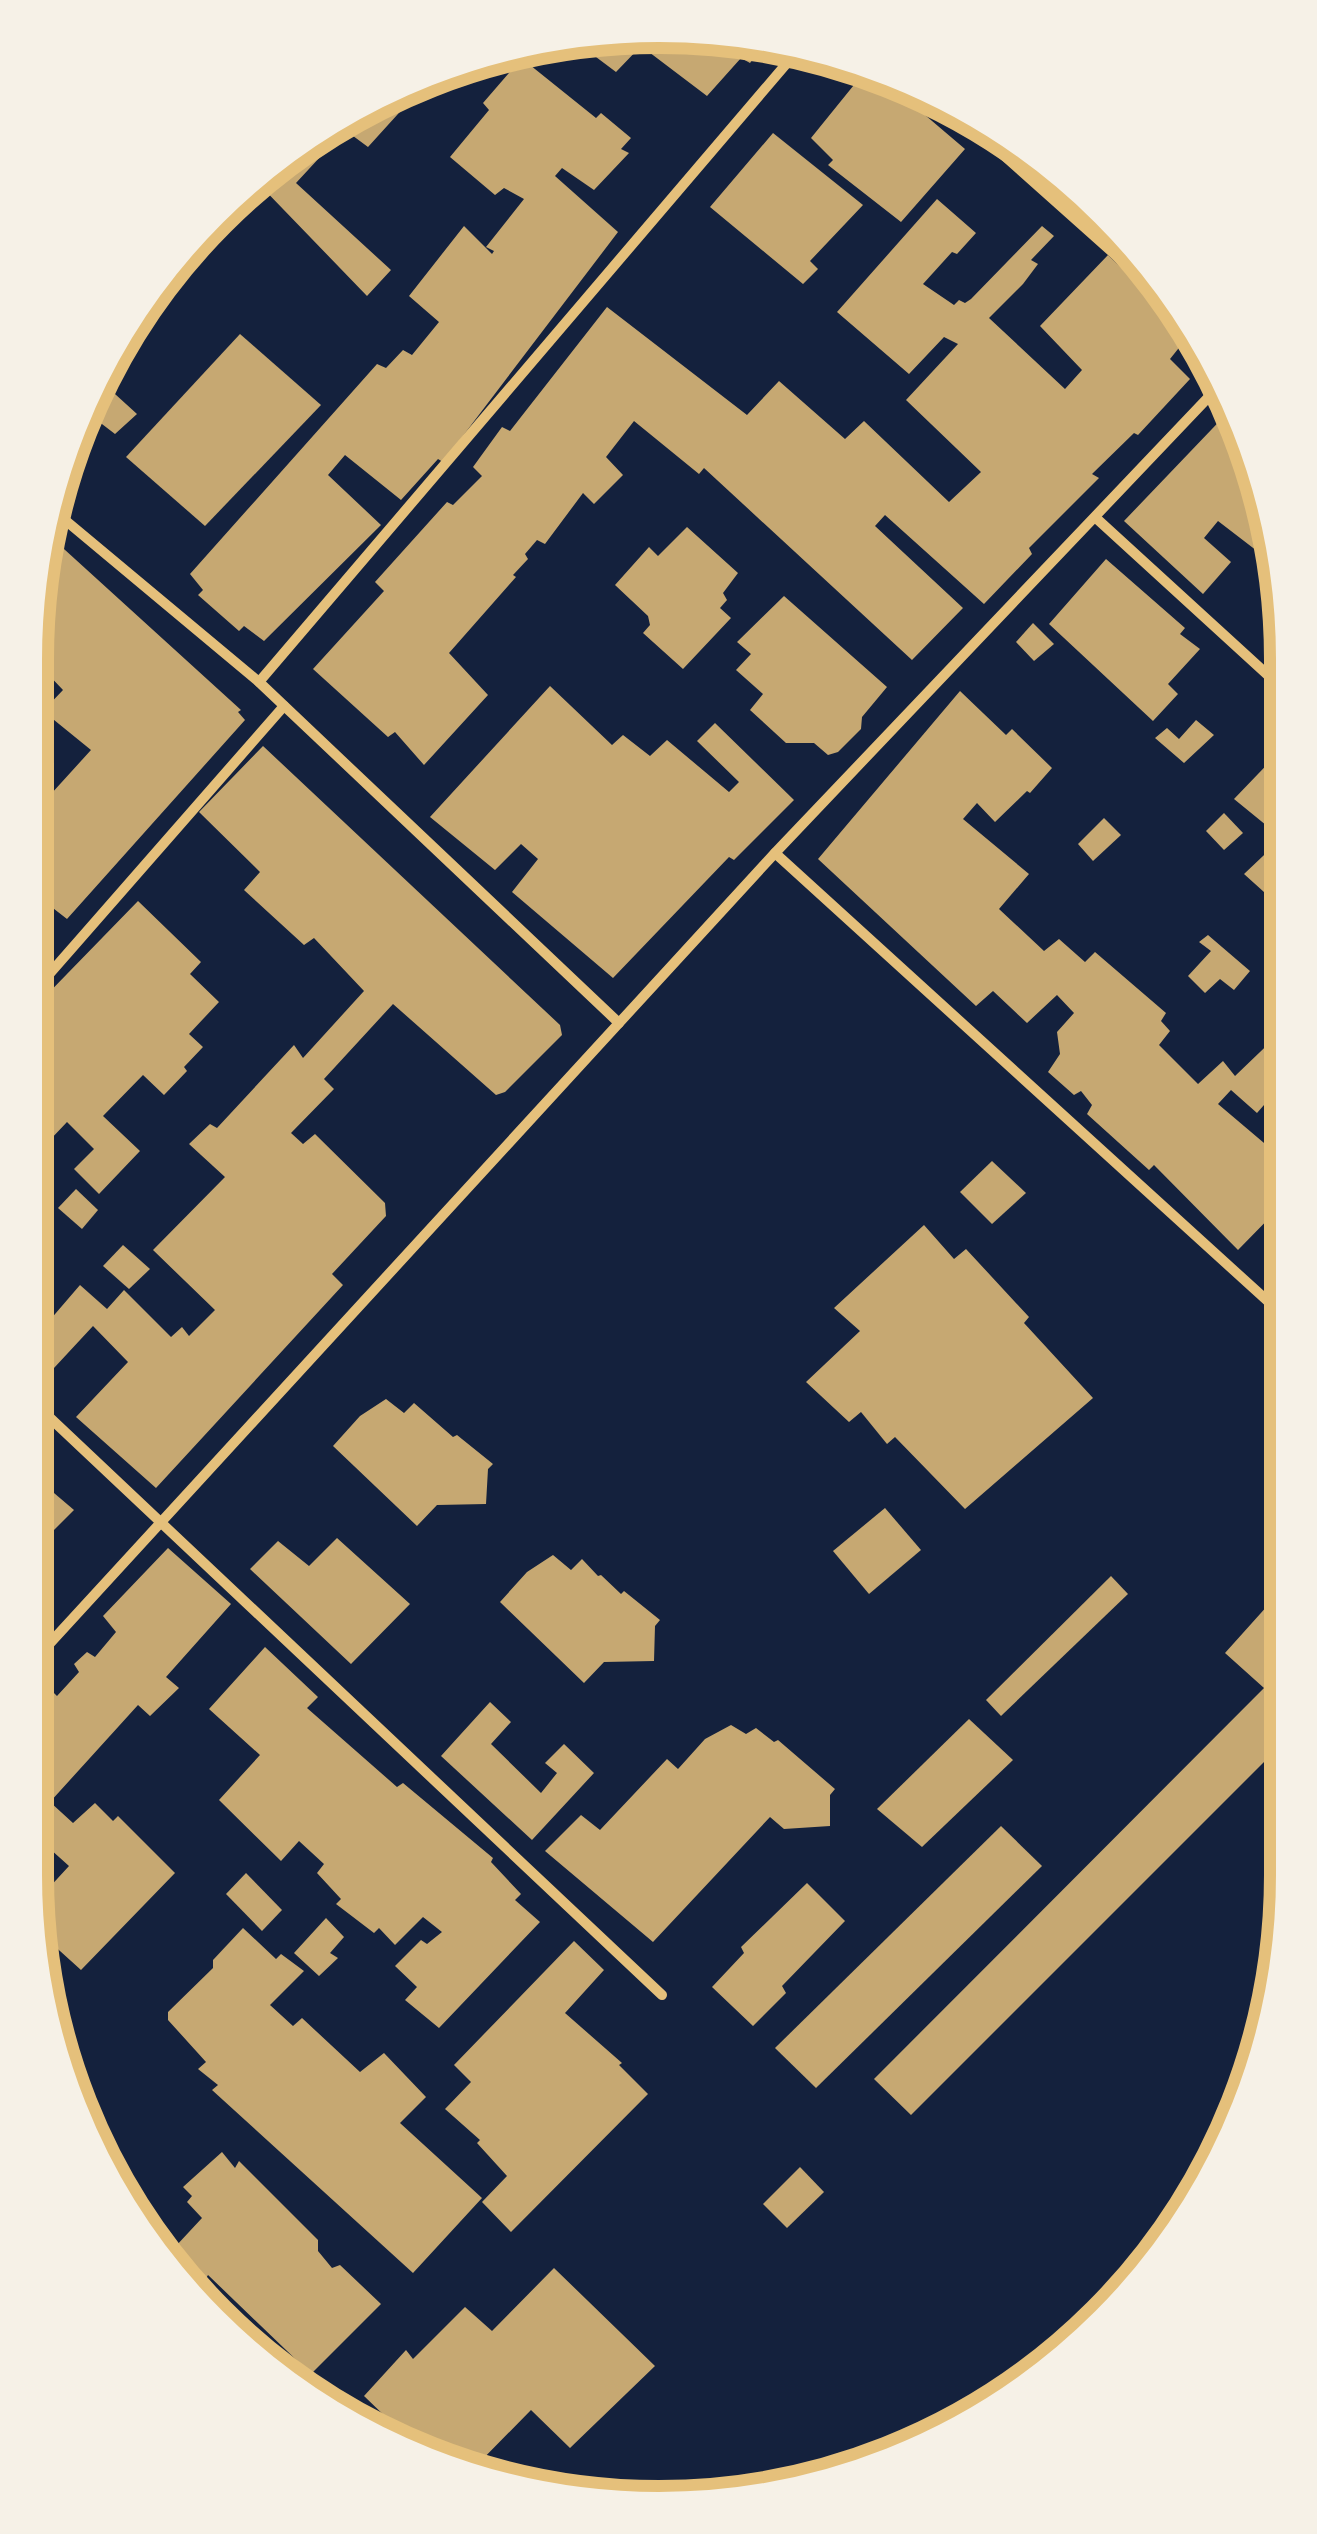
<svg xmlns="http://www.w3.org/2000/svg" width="1317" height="2534" viewBox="0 0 1317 2534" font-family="'IBM Plex Sans',sans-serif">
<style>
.building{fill:#c6a872}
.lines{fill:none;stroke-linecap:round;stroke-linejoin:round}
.minor{stroke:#e5c07b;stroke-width:10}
.rim{fill:none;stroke:#e5c07b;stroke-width:12}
</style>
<rect width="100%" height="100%" fill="#14213d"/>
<!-- building -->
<g class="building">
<path d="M700,31L762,48L750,63L741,58L707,96L641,46L616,72L592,54L597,45Z"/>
<path d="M525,61L596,118L601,113L631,138L621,149L629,153L594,190L562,168L555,176L618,232L443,462L438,459L401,500L345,455L328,475L381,525L264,641L244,626L239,631L198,595L203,590L190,574L377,364L386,368L403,350L412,355L439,322L409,296L464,226L492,254L494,251L486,247L524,199L504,188L495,195L450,157L489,110L483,103L514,67L517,68Z"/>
<path d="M862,75L885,81L965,149L901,222L828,165L833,160L811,138Z"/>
<path d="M413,89L417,93L368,147L345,130L296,183L391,270L367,296L255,180Z"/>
<path d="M773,133L863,205L810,261L818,269L803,284L710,207Z"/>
<path d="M937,199L976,233L957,254L952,252L923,284L954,305L959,300L965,303L971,299L1042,226L1054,236L1031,260L1038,264L1023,284L989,318L1065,389L1082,370L1040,326L1108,255L1190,334L1170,359L1190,379L1138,435L1134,433L1092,474L1099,478L1029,548L1032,554L984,604L885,515L875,526L963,608L912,660L704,468L699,474L634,421L606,457L623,475L594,504L583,493L545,544L537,540L525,554L528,559L513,575L516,577L449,653L488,695L424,765L395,732L388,737L313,669L384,591L375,582L447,502L453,505L482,476L473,467L502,427L510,431L607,307L747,415L779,381L845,439L864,421L949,502L981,472L906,400L958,344L944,337L909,374L837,312Z"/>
<path d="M240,334L321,405L205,526L126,457Z"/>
<path d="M115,394L137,414L115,434L98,421L79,440L89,403L98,408Z"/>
<path d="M1233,407L1239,419L1279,568L1218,521L1204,538L1231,562L1203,594L1124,521Z"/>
<path d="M687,527L738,573L723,593L727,600L720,608L731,618L683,669L643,633L650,625L648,616L615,585L649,547L658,556Z"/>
<path d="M53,539L241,710L238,712L245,720L67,919L31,891V816L91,750L43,711L63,690L44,670L49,665L31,652L34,640L31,639V618Z"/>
<path d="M1106,559L1185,628L1180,634L1200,649L1168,684L1178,694L1153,721L1049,624Z"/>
<path d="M784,596L887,687L862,717L861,729L838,752L828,755L814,743H786L750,710L763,694L736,670L751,654L737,642Z"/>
<path d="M1033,623L1054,644L1034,661L1016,642Z"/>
<path d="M550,686L612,745L623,735L650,756L667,740L729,792L739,782L697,741L715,723L794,800L734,860L729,857L613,978L512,892L538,859L521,844L495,870L430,817Z"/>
<path d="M960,691L1006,735L1012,729L1052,768L1030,793L1027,791L995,822L977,803L963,819L1029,874L999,909L1044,951L1059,939L1085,962L1095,952L1166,1013L1161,1021L1170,1031L1159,1045L1198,1084L1223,1061L1235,1076L1283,1030V1105L1271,1097L1257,1113L1231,1090L1218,1104L1283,1159V1204L1238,1250L1154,1165L1149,1170L1087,1114L1092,1105L1081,1091L1074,1095L1048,1072L1060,1054L1057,1032L1074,1013L1057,995L1027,1023L993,991L976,1006L818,859Z"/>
<path d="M1196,720L1214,735L1184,763L1155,738L1167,728L1179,739Z"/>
<path d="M263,746L560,1025L562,1035L505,1092L496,1095L393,1004L324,1079L334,1089L291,1133L303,1144L315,1134L385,1203L386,1216L332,1274L343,1285L156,1488L76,1417L128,1362L93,1326L41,1382L31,1372V1342L80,1285L107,1309L124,1290L171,1337L182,1327L189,1336L215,1310L153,1250L225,1177L189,1144L210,1124L217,1128L294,1045L303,1058L364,991L314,938L304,945L244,890L260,872L199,812Z"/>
<path d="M1282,749V837L1283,909L1244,874L1282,838L1234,799Z"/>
<path d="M1224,813L1243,833L1224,850L1206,831Z"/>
<path d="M1104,818L1121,835L1093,861L1078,844Z"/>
<path d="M138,901L201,962L190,974L219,1002L189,1034L203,1047L184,1067L187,1071L164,1095L143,1075L103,1116L140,1151L99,1194L74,1169L94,1149L67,1122L31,1160V1011Z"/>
<path d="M1208,935L1250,971L1234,990L1220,979L1205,993L1188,976L1211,951L1199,942Z"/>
<path d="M992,1161L1026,1193L992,1224L960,1192Z"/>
<path d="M76,1189L98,1210L82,1229L58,1208Z"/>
<path d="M924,1225L954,1259L966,1249L1029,1317L1024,1323L1093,1398L965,1509L895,1437L887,1444L861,1412L849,1422L806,1382L860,1331L834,1308Z"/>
<path d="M123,1245L150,1269L129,1289L103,1266Z"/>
<path d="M386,1399L404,1413L414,1403L453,1437L457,1435L493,1464L488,1469L486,1504L437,1505L417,1526L333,1446L360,1416Z"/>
<path d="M34,1476L74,1510L35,1549L30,1544V1479Z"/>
<path d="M885,1508L921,1550L869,1594L833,1551Z"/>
<path d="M337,1538L410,1604L351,1664L250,1569L278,1541L309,1566Z"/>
<path d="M168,1548L231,1604L166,1677L179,1688L150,1716L138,1705L50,1802L73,1823L95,1803L113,1821L118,1816L175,1873L81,1970L39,1932L35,1903L69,1866L30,1831V1702L46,1685L57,1696L79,1672L74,1664L87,1652L95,1657L116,1632L103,1616Z"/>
<path d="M553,1555L571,1570L582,1559L598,1576L601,1575L621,1594L624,1591L660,1620L655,1626L654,1661L604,1662L584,1683L500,1602L527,1572Z"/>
<path d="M1111,1576L1128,1594L1001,1716L986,1700Z"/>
<path d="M1269,1604L1285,1620V1741L911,2115L874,2079L1264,1688L1225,1653Z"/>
<path d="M265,1647L318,1697L307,1708L397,1787L403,1783L493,1858L491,1862L521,1894L515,1900L540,1922L439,2028L405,2000L417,1987L395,1966L421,1940L427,1944L442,1932L423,1917L395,1945L379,1928L374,1933L336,1904L341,1899L317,1873L324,1864L299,1841L281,1861L219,1800L260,1755L209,1709Z"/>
<path d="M490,1702L511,1722L491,1744L541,1793L557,1773L545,1763L564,1744L594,1773L532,1840L441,1756Z"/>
<path d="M969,1719L1013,1760L922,1847L877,1809Z"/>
<path d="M731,1725L746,1734L756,1728L774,1742L778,1740L835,1789L830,1795V1826L784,1829L770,1817L653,1942L545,1851L581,1815L600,1830L667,1759L678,1769L705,1739Z"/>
<path d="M1001,1826L1042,1866L816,2088L775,2048Z"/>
<path d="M246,1873L282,1910L262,1931L226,1894Z"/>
<path d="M807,1883L845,1921L782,1986L786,1993L753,2026L712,1987L744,1953L741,1947Z"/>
<path d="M326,1918L344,1937L330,1953L338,1958L319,1976L294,1953Z"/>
<path d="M243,1928L276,1959L281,1954L304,1971L270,2005L293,2026L302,2018L360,2072L384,2053L426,2097L400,2123L482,2198L413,2273L212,2090L218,2085L198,2069L206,2062L168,2020V2012L213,1968V1960Z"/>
<path d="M574,1941L604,1970L565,2013L622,2063L619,2065L648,2094L511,2232L482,2202L507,2176L477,2143L480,2140L445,2109L471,2082L454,2065Z"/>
<path d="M222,2152L235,2168L239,2161L318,2240V2251L332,2268L340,2265L381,2304L311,2374L208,2275L201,2287L259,2340L253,2346L162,2261L202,2218L187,2202L192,2196L183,2187Z"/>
<path d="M800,2167L824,2192L787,2228L763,2204Z"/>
<path d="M554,2268L655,2366L570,2448L531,2410L471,2471L417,2447L364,2396L406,2350L413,2359L465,2307L492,2331Z"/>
</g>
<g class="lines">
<!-- minor -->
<g class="minor">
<path d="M936,95L1185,317"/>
<path d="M59,515L259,682L619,1023"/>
<path d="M1096,518L1282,688"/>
<path d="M259,682L793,56"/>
<path d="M775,853L1284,1316"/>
<path d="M31,995L284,706"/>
<path d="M30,1399L662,1995"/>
<path d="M30,1665L775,853L1221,384"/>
</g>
</g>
<!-- crop -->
<path d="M0 0H1317V2534H0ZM659 48H659A611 611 0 0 1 1270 659V1875A611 611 0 0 1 659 2486H659A611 611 0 0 1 48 1875V659A611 611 0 0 1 659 48Z" fill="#f6f1e7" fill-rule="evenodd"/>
<path class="rim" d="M659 48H659A611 611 0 0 1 1270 659V1875A611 611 0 0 1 659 2486H659A611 611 0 0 1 48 1875V659A611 611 0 0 1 659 48Z"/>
</svg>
